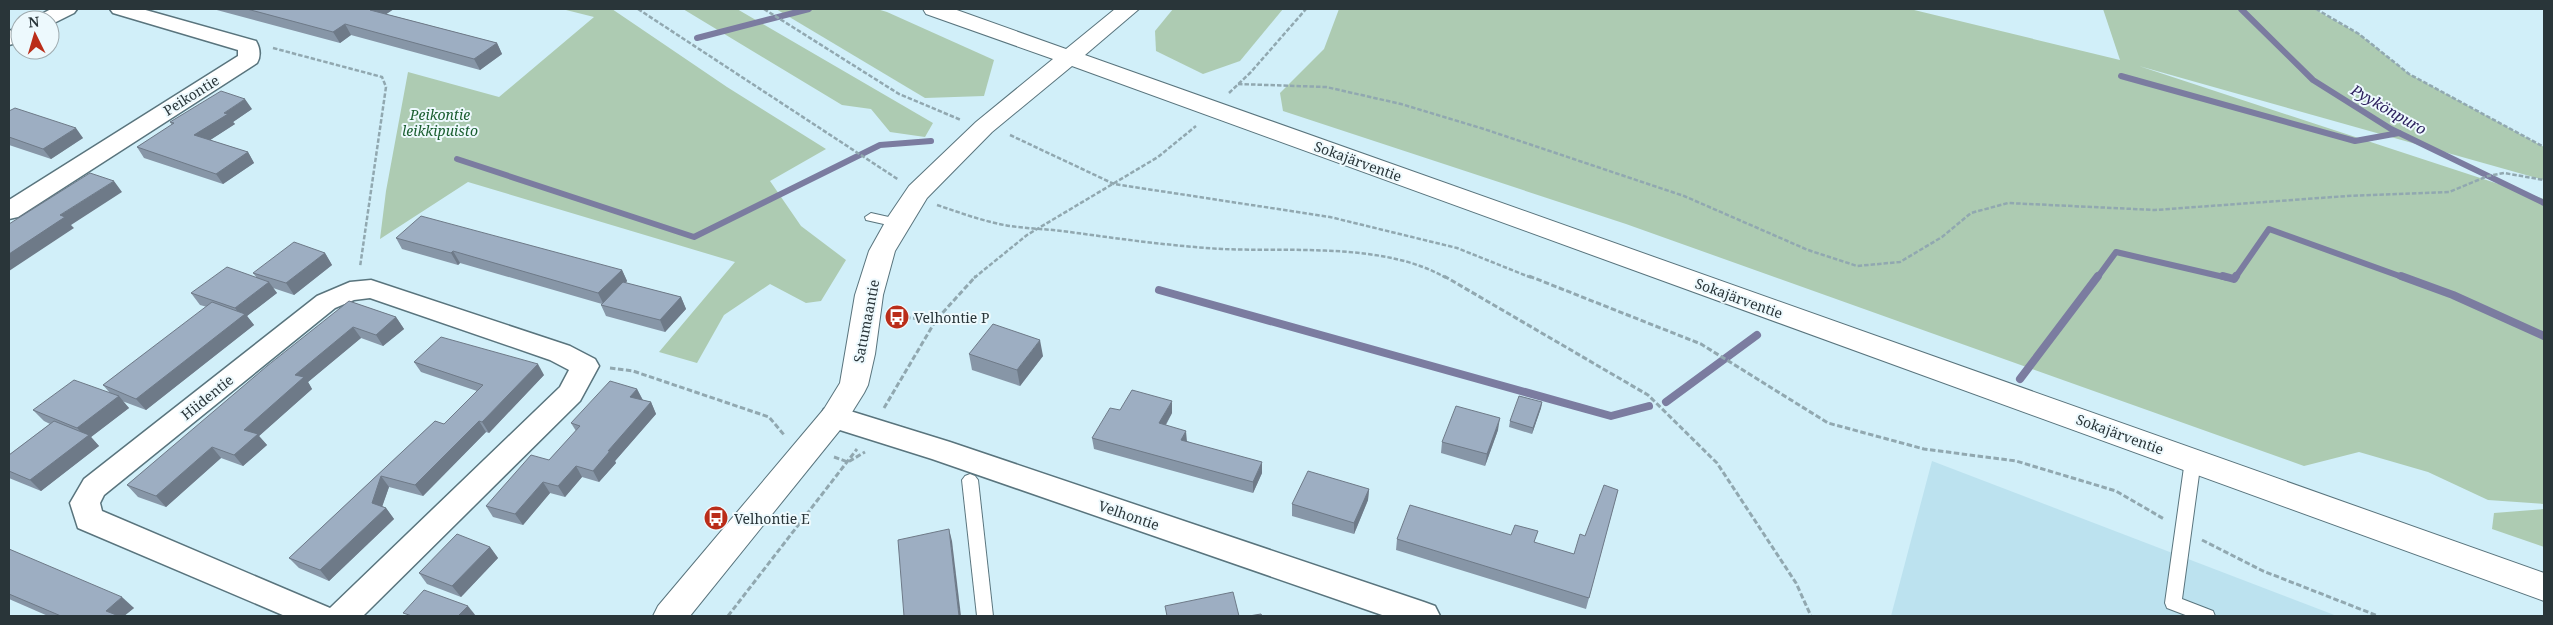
<svg xmlns="http://www.w3.org/2000/svg" width="2553" height="625" viewBox="0 0 2553 625" font-family="'Noto Serif',serif">
<style>
.built{fill:#bce2ef}
.green{fill:#adcbb2}
.lines{fill:none;stroke-linecap:round;stroke-linejoin:round}
.stream-far1{stroke:#7b7ca0;stroke-width:6}
.stream{stroke:#7b7ca0;stroke-width:8}
.service-casing{stroke:#59747d;stroke-width:2}
.minor-casing{stroke:#59747d;stroke-width:3}
.tertiary-casing{stroke:#59747d;stroke-width:2}
.path-far1{stroke:#91a8b0;stroke-width:2.5;stroke-dasharray:4.5 2;stroke-linecap:butt}
.path{stroke:#91a8b0;stroke-width:3;stroke-dasharray:5.5 2.5;stroke-linecap:butt}
.service{fill:#fff;fill-rule:evenodd}
.minor{fill:#fff;fill-rule:evenodd}
.tertiary{fill:#fff;fill-rule:evenodd}
.wall{fill:#8796a7}
.shaded-wall{fill:#6e7a88}
.building{fill:#9daec2;stroke:#6e7a88}
.labels{text-anchor:middle;dominant-baseline:central;stroke-width:4;stroke-linejoin:round;paint-order:stroke}
.street-label{font-size:14px;fill:#293539;stroke:#edf9fd}
.park-label{font-size:14px;font-style:italic;fill:#185d2e;stroke:#edf9fd}
.poi-label{font-size:14px;fill:#293539;stroke:#edf9fd;text-anchor:start}
.water-label{font-size:15px;font-style:italic;fill:#2d215d;stroke:#edf9fd}
</style>
<rect width="100%" height="100%" fill="#d1eff9"/>
<!-- built -->
<path class="built" d="M1932,461L2337,616H1891Z"/>
<!-- green -->
<g class="green">
<path d="M562,9H612L727,87L826,149L770,181L801,226L846,260L821,301L806,303L770,284L724,315L697,363L659,352L735,262L468,182L380,239L386,191L408,72L499,97L594,17Z"/>
<path d="M683,9H737L933,123L925,137L890,132L871,109L842,105Z"/>
<path d="M776,9H877L887,12L994,60L984,96L925,98Z"/>
<path d="M1173,9H1283L1240,61L1203,74L1156,51L1155,31Z"/>
<path d="M1339,9H1910L2120,60L2103,9H2314L2359,34L2409,74L2544,147V180L2139,66L2544,199V504L2488,500L2428,472L2359,452L2304,466L1626,224L1283,111L1280,93L1324,49Z"/>
<path d="M2544,509V547L2492,529L2494,513Z"/>
</g>
<g class="lines">
<!-- stream-far1 -->
<g class="stream-far1">
<path d="M2241,9L2313,80L2391,129L2544,203"/>
<path d="M697,38L809,9"/>
<path d="M2121,76L2355,141L2399,133"/>
<path d="M457,159L694,237L880,145L931,141"/>
<path d="M2097,278L2116,252L2228,278"/>
<path d="M2235,278L2269,229L2405,278"/>
</g>
<!-- stream -->
<g class="stream">
<path d="M2223,276L2234,279L2236,276"/>
<path d="M2401,276L2453,295L2544,336"/>
<path d="M1159,290L1611,416L1649,406"/>
<path d="M2020,379L2098,276"/>
<path d="M1666,402L1757,335"/>
</g>
<defs>
<g id="service">
<path d="M871,213L902,220L903,223L897,227L866,220L865,217Z"/>
<path d="M2193,454L2198,456L2201,460L2182,599L2213,611L2215,616H2188L2167,608L2165,603L2185,460L2188,456Z"/>
<path d="M970,474L975,476L978,480L993,616H977L962,480L965,476Z"/>
</g>
<g id="minor">
<path d="M51,9H77L74,13L50,25V20H35L38,16Z"/>
<path d="M110,9H142L256,41C260,48 261,56 257,63L18,217L9,219V200L238,56V50L113,13Z"/>
<path d="M20,27V42L9,45V31Z"/>
<path d="M371,280L570,346L595,359L599,366L580,401L363,616H285L78,528L70,503L84,479L317,296L350,282ZM370,298L550,360L569,370L560,387L330,608L102,511L100,503L104,495L335,308L354,300Z"/>
<path d="M834,406L950,442L1424,602L1435,606L1440,616H1385L932,459L824,425L820,417L824,409Z"/>
</g>
<path id="tertiary" d="M923,9H954L1066,49L1115,9H1139L1085,55L2544,573V601L1072,66L992,132L927,198L895,251L883,295L875,354L868,385L864,393L844,425L690,616H653L658,606L824,409L840,383L855,295L869,251L888,217L909,186L976,122L1053,59L926,14Z"/>
</defs>
<!-- service casing -->
<use href="#service" class="service-casing"/>
<!-- minor casing -->
<use href="#minor" class="minor-casing"/>
<!-- tertiary casing -->
<use href="#tertiary" class="tertiary-casing"/>
<!-- path-far1 -->
<g class="path-far1">
<path d="M638,9L899,180"/>
<path d="M764,9L899,94L961,120"/>
<path d="M2316,9L2359,34L2409,74L2544,147"/>
<path d="M273,48L382,77L386,87L360,267"/>
<path d="M1238,84L1326,87L1401,104L1484,129L1684,196L1808,250L1857,266L1900,262L1942,237L1971,213L2008,203L2155,210L2347,196L2449,192L2488,176L2504,173L2544,180"/>
<path d="M1229,93L1251,72L1306,9"/>
<path d="M1010,135L1114,184L1330,217L1457,248L1532,278"/>
<path d="M937,205C961,213 985,222 1010,226C1030,229 1050,229 1070,232C1121,239 1171,246 1222,249C1290,252 1385,242 1446,278"/>
<path d="M974,278L1027,235L1158,157L1196,126"/>
</g>
<!-- path -->
<g class="path">
<path d="M1444,276L1648,395L1717,463L1796,583L1811,616"/>
<path d="M1529,276L1701,344L1828,423L1924,449L2016,461L2116,491L2164,519"/>
<path d="M897,317L936,320"/>
<path d="M610,368L633,371L769,417L785,436"/>
<path d="M884,408L936,320L976,276"/>
<path d="M834,457L848,462L865,452"/>
<path d="M2202,540L2263,571L2378,616"/>
<path d="M728,616L857,449"/>
</g>
<!-- service -->
<use href="#service" class="service"/>
<!-- minor -->
<use href="#minor" class="minor"/>
<!-- tertiary -->
<use href="#tertiary" class="tertiary"/>
</g>
<!-- wall -->
<g class="wall">
<path d="M213,9H393L386,14L497,43L502,54L480,70L351,35L340,43Z"/>
<path d="M252,109L233,122L235,124L210,140L248,152L254,163L223,184L144,158L137,147L172,125L170,122Z"/>
<path d="M9,111L83,138L51,159L9,145Z"/>
<path d="M396,238L622,270L627,281L626,283L681,297L686,309L665,332L606,316L601,305L602,304L460,263L458,265L402,249Z"/>
<path d="M325,253L332,265L294,295L273,288L277,293L247,316L254,325L146,410L122,401L129,408L91,437L99,446L41,491L9,478V455L50,424L44,421L33,410L110,393L103,385L207,307L200,305L191,293L257,278L253,273Z"/>
<path d="M349,301L396,317L404,329L383,346L361,338L308,382L312,389L259,436L267,445L243,466L221,458L166,507L138,497L127,485Z"/>
<path d="M969,354L1043,356L1020,386L972,370Z"/>
<path d="M414,362L544,375L489,433L486,432L423,496L389,487L382,506L386,508L394,519L329,581L299,568L289,558L435,421L444,424L477,391L421,372Z"/>
<path d="M637,389L643,400L651,402L656,414L615,461L616,463L599,482L582,477L565,497L550,493L523,525L493,517L486,506L549,460L576,431L571,423Z"/>
<path d="M1542,402L1541,408L1532,434L1509,427L1510,421Z"/>
<path d="M1172,413L1166,425L1187,441L1262,473L1253,493L1094,449L1092,438Z"/>
<path d="M1498,430L1485,466L1441,453L1442,442Z"/>
<path d="M1369,489L1368,500L1354,534L1292,516V504Z"/>
<path d="M1618,490L1586,609L1396,550L1397,539L1535,543L1574,554L1585,536Z"/>
<path d="M490,547L498,558L461,597L427,584L419,573Z"/>
<path d="M9,549L134,608L124,616H48L9,599Z"/>
</g>
<!-- shaded-wall -->
<g class="shaded-wall">
<path d="M372,9H394L376,21L370,10Z"/>
<path d="M345,24L351,35L340,43L333,32Z"/>
<path d="M497,43L502,54L480,70L474,59Z"/>
<path d="M245,99L252,109L233,122L235,124L201,146L194,135L224,113Z"/>
<path d="M76,128L83,138L51,159L43,149Z"/>
<path d="M248,152L254,163L223,184L216,174Z"/>
<path d="M114,181L122,192L71,225L74,228L9,271V254L60,215Z"/>
<path d="M453,251L460,263L458,265L451,253Z"/>
<path d="M325,253L332,265L294,295L286,283Z"/>
<path d="M622,270L627,281L604,305L598,293Z"/>
<path d="M269,282L277,293L247,316L254,325L146,410L136,399L241,317L235,308Z"/>
<path d="M681,297L686,309L665,332L660,320Z"/>
<path d="M396,317L404,329L383,346L376,335Z"/>
<path d="M353,327L361,338L308,382L312,389L259,436L267,445L243,466L234,455L244,430L295,375Z"/>
<path d="M1040,340L1043,356L1020,386L1017,370Z"/>
<path d="M538,364L544,375L489,433L482,422Z"/>
<path d="M637,389L643,401L630,397Z"/>
<path d="M119,396L129,408L91,437L99,446L41,491L30,480L86,437L77,428Z"/>
<path d="M1172,401V413L1160,434L1159,423Z"/>
<path d="M651,402L656,414L615,461L616,463L599,482L593,471L608,451Z"/>
<path d="M1542,402L1541,408L1532,434L1533,428Z"/>
<path d="M1500,418L1498,430L1485,466L1487,454Z"/>
<path d="M479,421L486,432L423,496L415,485Z"/>
<path d="M1186,431L1187,442L1181,440Z"/>
<path d="M212,447L221,458L166,507L156,496Z"/>
<path d="M1262,462V473L1253,493V482Z"/>
<path d="M576,466L582,477L565,497L558,486Z"/>
<path d="M381,476L389,487L380,513L372,503Z"/>
<path d="M543,482L550,493L523,525L515,514Z"/>
<path d="M1369,489L1368,500L1354,534V523Z"/>
<path d="M386,508L394,519L329,581L320,570Z"/>
<path d="M949,529L952,541L961,616H959Z"/>
<path d="M490,547L498,558L461,597L452,586Z"/>
<path d="M122,597L134,608L124,616H112L106,611Z"/>
<path d="M468,606L476,616H458Z"/>
</g>
<!-- building -->
<g class="building">
<path d="M247,9H372L370,10L497,43L474,59L345,24L333,32Z"/>
<path d="M221,91L245,99L224,113L228,114L194,135L248,152L216,174L137,147L174,123L170,122Z"/>
<path d="M15,108L76,128L43,149L9,137V111Z"/>
<path d="M90,173L114,181L60,215L65,217L9,254V224Z"/>
<path d="M421,216L622,270L598,293L453,251L451,253L396,238Z"/>
<path d="M294,242L325,253L286,283L253,273Z"/>
<path d="M227,267L269,282L235,308L191,293Z"/>
<path d="M623,282L681,297L660,320L601,305Z"/>
<path d="M349,301L396,317L376,335L353,327L295,375L304,377L244,430L258,434L234,455L212,447L156,496L127,485L267,366Z"/>
<path d="M212,302L245,314L136,399L103,385Z"/>
<path d="M993,324L1040,340L1017,370L969,354Z"/>
<path d="M441,337L538,364L482,422L479,421L415,485L381,476L372,503L386,508L320,570L289,558L435,421L444,424L483,385L414,362Z"/>
<path d="M74,380L119,396L77,428L33,410Z"/>
<path d="M610,381L637,389L630,397L651,402L608,451H610L593,471L576,466L558,486L543,482L515,514L486,506L531,455L549,460L580,426L571,423Z"/>
<path d="M1132,390L1172,401L1159,423L1186,431L1181,440L1262,462L1253,482L1092,438L1110,408L1120,410Z"/>
<path d="M1519,396L1542,402L1533,428L1510,421Z"/>
<path d="M1456,406L1500,418L1487,454L1442,442Z"/>
<path d="M54,421L89,435L30,480L9,471V455Z"/>
<path d="M1308,471L1369,489L1354,523L1292,504Z"/>
<path d="M1604,485L1618,490L1589,598L1397,539L1410,505L1511,535L1515,525L1538,531L1534,542L1574,554L1580,534L1585,536Z"/>
<path d="M949,529L959,616H904L898,540Z"/>
<path d="M457,534L490,547L452,586L419,573Z"/>
<path d="M9,549L122,597L106,611L119,616H61L9,594Z"/>
<path d="M424,590L468,606L458,616H412L403,613Z"/>
<path d="M1233,592L1239,616H1167L1165,606Z"/>
<path d="M1261,614L1262,616H1249Z"/>
</g>
<!-- icons -->
<defs>
<symbol id="bus-disc" viewBox="-11 -11 22 22"><circle r="9.5" fill="#ba2d19" stroke="#edf9fd"/><path d="M-5-6H5V4H4V6H2V4H-2V6H-4V4H-5ZM-3.5-4V0h7V-4ZM-3.5 1.2v1.5H-2V1.2ZM2 1.2v1.5H3.5V1.2Z" fill="#fff"/></symbol>
</defs>
<g fill-rule="evenodd">
<use href="#bus-disc" x="883" y="303" width="28" height="28"/>
<use href="#bus-disc" x="702" y="504" width="28" height="28"/>
</g>
<g class="labels">
<!-- street labels -->
<g class="street-label">
<text transform="translate(191 95) rotate(-32)">Peikontie</text>
<text transform="translate(1358 161) rotate(20)">Sokajärventie</text>
<text transform="translate(1739 298) rotate(20)">Sokajärventie</text>
<text transform="translate(866 321) rotate(-79)">Satumaantie</text>
<text transform="translate(207 397) rotate(-39)">Hiidentie</text>
<text transform="translate(2120 434) rotate(20)">Sokajärventie</text>
<text transform="translate(1129 515) rotate(19)">Velhontie</text>
</g>
<!-- park labels -->
<g class="park-label">
<text x="440" y="114">Peikontie<tspan x="440" dy="16">leikkipuisto</tspan></text>
</g>
<!-- poi labels -->
<g class="poi-label">
<text x="914" y="317">Velhontie P</text>
<text x="734" y="518">Velhontie E</text>
</g>
<!-- water labels -->
<g class="water-label">
<text transform="translate(2389 109) rotate(30)">Pyykönpuro</text>
</g>
</g>
<!-- border -->
<rect width="2553" height="625" fill="none" stroke="#293539" stroke-width="20"/>
<!-- north arrow -->
<g transform="translate(35 35) rotate(355)"><circle r="24" fill="#edf9fd" stroke="#9fabaf"/>
<path d="M0-4L9 19L0 12L-9 19Z" fill="#ba2d19"/>
<text y="-8" font-size="14" font-weight="bold" text-anchor="middle" fill="#293539">N</text>
</g>
</svg>
